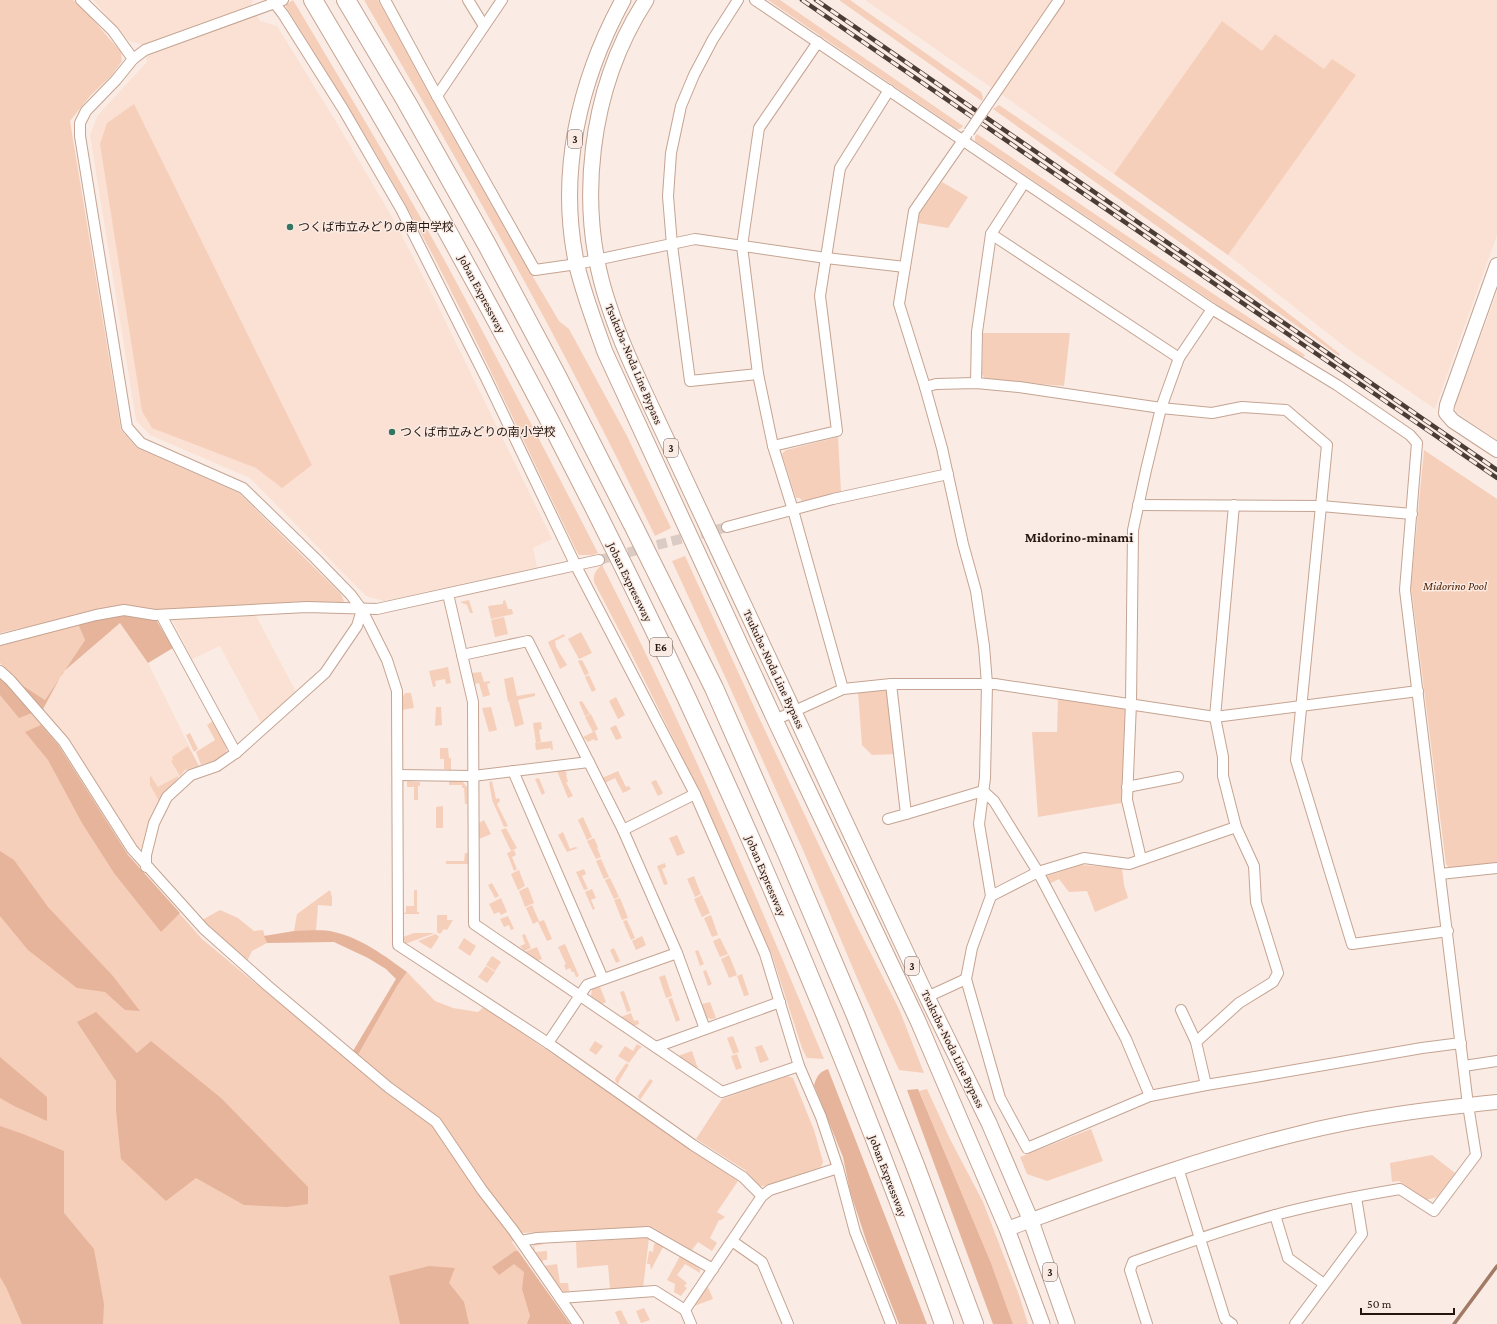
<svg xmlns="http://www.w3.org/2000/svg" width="1497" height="1324" viewBox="0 0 1497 1324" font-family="'Crimson Pro','Noto Sans JP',serif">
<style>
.built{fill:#fbe1d3}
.green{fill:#f6cfba}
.forest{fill:#e6b49a}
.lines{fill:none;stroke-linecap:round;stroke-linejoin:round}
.stream{stroke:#a17b66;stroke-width:3.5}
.street-tunnel{stroke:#dacbc4;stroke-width:10;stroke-dasharray:10 5;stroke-linecap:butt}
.street-casing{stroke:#c5a492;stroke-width:12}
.secondary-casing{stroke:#c5a492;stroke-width:16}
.primary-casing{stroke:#c5a492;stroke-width:17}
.highway-casing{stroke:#c5a492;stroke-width:20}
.street{stroke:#fff;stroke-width:10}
.secondary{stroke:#fff;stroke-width:14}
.primary{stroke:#fff;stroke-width:15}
.highway{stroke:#fff;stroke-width:18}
.rail-casing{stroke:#493d36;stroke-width:4.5}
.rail{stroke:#faebe4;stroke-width:3;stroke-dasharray:9;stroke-linecap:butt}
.street-bridge-casing{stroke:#c5a492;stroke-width:12;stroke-linecap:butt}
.street-bridge{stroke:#fff;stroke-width:10}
.poi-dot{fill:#367563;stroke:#faebe4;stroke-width:1.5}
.labels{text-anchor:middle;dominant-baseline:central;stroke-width:3;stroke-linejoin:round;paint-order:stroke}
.shield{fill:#faebe4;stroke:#63564f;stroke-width:1}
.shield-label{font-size:11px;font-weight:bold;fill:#22160f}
.poi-label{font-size:12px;fill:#22160f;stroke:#faebe4;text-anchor:start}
.street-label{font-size:12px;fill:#22160f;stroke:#faebe4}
.park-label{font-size:12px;font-style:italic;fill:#502204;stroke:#faebe4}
.quarter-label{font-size:14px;font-weight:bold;fill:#22160f;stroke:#faebe4}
</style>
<rect width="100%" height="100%" fill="#faebe4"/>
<!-- built -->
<g class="built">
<path d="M93,0H253L251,5L260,21L277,26L338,125L392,217L428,286L552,539L533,548L537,567L384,601L366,596L250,478L150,435L136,420L90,135L98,115L147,62L144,45L129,41Z"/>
<path d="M865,0H1052L992,88Z"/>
<path d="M1066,0H1497V235L1435,409L1348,349L1228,255L1001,94Z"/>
<path d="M1497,292V440L1456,412L1455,406Z"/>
<path d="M255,614L296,692L261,723L220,646L192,659L172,619Z"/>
<path d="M120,623L148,663L199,766L185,770L159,801L150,817L143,847L136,849L42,711L63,672Z"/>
</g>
<!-- green -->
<g class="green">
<path d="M0,0H73L82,7L121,52L122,61L112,75L91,95L70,121L121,430L137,448L239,493L341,594L344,601L341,605L169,610L116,607L0,633Z"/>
<path d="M293,0C345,87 397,174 446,263C498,359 548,456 598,553L592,555H579L576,550C531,457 488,363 441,271C395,180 340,94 286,7V5Z"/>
<path d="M364,0H378L536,282L559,321L569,329L627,436L671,528L655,536C634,493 613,449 591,407C520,268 442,134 364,0Z"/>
<path d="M768,0H780L963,126L960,129H957Z"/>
<path d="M839,0H850L981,92L983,97L982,101Z"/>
<path d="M1222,21L1262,51L1275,34L1324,69L1332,59L1356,75L1228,255L1114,174Z"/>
<path d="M134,104L312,465L282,488L256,468L152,428L142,411L100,144L107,123Z"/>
<path d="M999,105C1116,184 1230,266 1340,354L1339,356L993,109Z"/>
<path d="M977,134L1158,257L1305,355L1303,357L1263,335L1228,312L975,141V137Z"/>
<path d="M942,182L968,197L948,228L918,223L919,214Z"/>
<path d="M983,333H1070L1064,386L985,379L982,374Z"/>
<path d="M838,437L841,492L802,501L800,498H796L782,454L786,450Z"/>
<path d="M1424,450L1497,499V863L1449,868L1446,864L1411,586Z"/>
<path d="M685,556L755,709L856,924L899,1009L924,1073L899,1070L860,985L803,850L727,681L672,561Z"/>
<path d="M602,565C684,726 755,892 824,1059L807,1058L802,1048L772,955L741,884L699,791L631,653L594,582C593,574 596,570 602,565Z"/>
<path d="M469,600L473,613H470L467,605L460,602Z"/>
<path d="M505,600L508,609H512L513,614L491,619L488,606L503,604V601Z"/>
<path d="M504,617L508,634L495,637L491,620Z"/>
<path d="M78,624L85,640L45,700L19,683L0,663V643Z"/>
<path d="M581,632L592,653L579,659L568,639Z"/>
<path d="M564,634L565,636L555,641L556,647L567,665L560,669L548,642Z"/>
<path d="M582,660L589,673L585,676L578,661Z"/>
<path d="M448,667L451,683L446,684L445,679L435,681L436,686L433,687L429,671Z"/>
<path d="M481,672L484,682L490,681V683L487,684L490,695L483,697L479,683L475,684L472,673Z"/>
<path d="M589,675L596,690L592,692L585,677Z"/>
<path d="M513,677L517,696L535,693V696L518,700L524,724L515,727L509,702L517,700L508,702L504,679Z"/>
<path d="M0,678L7,683L59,746L128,855L202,939L353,1064L397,986L407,972L435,1001L453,1008L478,1012L484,1007L738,1181L717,1212L725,1217L721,1220H719L710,1238L717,1243L712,1251L698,1242L692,1250L652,1227L521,1233L512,1242L570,1324H0Z"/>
<path d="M884,689L888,693L895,754L872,755L862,745L858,692Z"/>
<path d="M406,693H411L414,708L402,710C402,703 400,697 406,693Z"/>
<path d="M616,697L625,715L618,719L609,701Z"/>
<path d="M1058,697L1122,705L1126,710L1121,803L1038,817L1032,732H1057Z"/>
<path d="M582,701L590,714L585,716L579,702Z"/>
<path d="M436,707H441L442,725L435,726Z"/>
<path d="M491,707L497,730L489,732L482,708Z"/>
<path d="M591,714L598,729L593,732L585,717Z"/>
<path d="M213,721L227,747L226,754L218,760L201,765L196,752L215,740L207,725Z"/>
<path d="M541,722L542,729L539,730L541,742L536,743L533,723Z"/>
<path d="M616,725L622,738L616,740L610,728Z"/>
<path d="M595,731L598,740L595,741L594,739L588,742L583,737Z"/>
<path d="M190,733L198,749L194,752L186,735Z"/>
<path d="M552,741L553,750H551V748L536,750L535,743Z"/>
<path d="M188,746L199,766L185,770L180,776L171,761L173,760L172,757Z"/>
<path d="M440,748H448L449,758H451V770L444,769V759H440Z"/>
<path d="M557,771H565L567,773L566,775L568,782H566L573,796L568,798Z"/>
<path d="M618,771L626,787L629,786L631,789L623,793L615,778L605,783L602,778Z"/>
<path d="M150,775L158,787L178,776V778L159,801L150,785Z"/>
<path d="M539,778L545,793L542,795L535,779Z"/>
<path d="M656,780L663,793L658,796L651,782Z"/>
<path d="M407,781L420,782V786H418V800H414V787H407Z"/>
<path d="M449,781H462L467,787V804H465L464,788H462V785H449Z"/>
<path d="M492,781L496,799L499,798L500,801L497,804L508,826L504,827L492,800L493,799H492L489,782Z"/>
<path d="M443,806V828H436V807Z"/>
<path d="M583,817L592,837L587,840L578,820Z"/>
<path d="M484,820L491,834L479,839V823Z"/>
<path d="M506,828L517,848L511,851L501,830Z"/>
<path d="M563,832L570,849L575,847L578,848L567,852L558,835Z"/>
<path d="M677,835L685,853L677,856L669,838Z"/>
<path d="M594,838L598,847L597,848L601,857L596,859L587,841Z"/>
<path d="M514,850L516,855L512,857L517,869L514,871L507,853Z"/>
<path d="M465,853H468V864H446V861H464Z"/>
<path d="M601,859L609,877L604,879L596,861Z"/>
<path d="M665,863L666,867L662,869L668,884L664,885L657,866Z"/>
<path d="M1081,865L1122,868L1124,885L1128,898L1095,912L1087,891L1069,892L1059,879L1049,884L1047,879V876Z"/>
<path d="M584,869L586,874L582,876L588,889L584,890L576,872Z"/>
<path d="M519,870L525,886L518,890L511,874Z"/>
<path d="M694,876L701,894L695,897L687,879Z"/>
<path d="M610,878L619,897L614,899L605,880Z"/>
<path d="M492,883L499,896L495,898L488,885Z"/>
<path d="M528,887L534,903L525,907L519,891Z"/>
<path d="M592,889L596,898L591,900L595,909L593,910L585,892Z"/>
<path d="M330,890L332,897V906L318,905L316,931H294L297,914Z"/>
<path d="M414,890H417V912H419V914H403L406,912V906H414Z"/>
<path d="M702,895L710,913L702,917L694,899Z"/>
<path d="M501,898L507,912L501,915L499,912L494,914L489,904Z"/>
<path d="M620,898L628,918L622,920L614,900Z"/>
<path d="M532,905L539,921L533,924L526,908Z"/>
<path d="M220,910L238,918L254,931L263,930L267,943L252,951L247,961L212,932L202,920Z"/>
<path d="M437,915H447V920H453L447,930L444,929L440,934L437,932Z"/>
<path d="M711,915L718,935L712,937L704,918Z"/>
<path d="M508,916L514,929L511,930L509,925L504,927L500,919Z"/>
<path d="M544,920L552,939L547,941L538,922Z"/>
<path d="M627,920L635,938L631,940L623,921Z"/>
<path d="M414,933H435L405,944L403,937Z"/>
<path d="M436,934L439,937L431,949L418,941Z"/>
<path d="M525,934L531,948L524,951L520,946L525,944L522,935Z"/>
<path d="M642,936L646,945L636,950L632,941Z"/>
<path d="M464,938L476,946L470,956L458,948Z"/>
<path d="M720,938L728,954L720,957L713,941Z"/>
<path d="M565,944L579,976L576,977L574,972H572L570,968L566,970L564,965L566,964L558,947Z"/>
<path d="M537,947L542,959L537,961L524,952Z"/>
<path d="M614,948L620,961L616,963L610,950Z"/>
<path d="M698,950L704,964L700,966L695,951Z"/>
<path d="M729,955L737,975L729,978L721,959Z"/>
<path d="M492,956L501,962L495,971L486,965Z"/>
<path d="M486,966L495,972L487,983L478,977Z"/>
<path d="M706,970L712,984L708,986L703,971Z"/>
<path d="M742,974L749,995L744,996L737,976Z"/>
<path d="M665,975L672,996L666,998L659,977Z"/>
<path d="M600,987L606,1002L602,1004L591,996L592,989Z"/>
<path d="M624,991L631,1011L627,1012L620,992Z"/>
<path d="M672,998L680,1020L676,1022L668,999Z"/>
<path d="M710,1002L716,1018L712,1019L707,1018L702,1004Z"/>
<path d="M631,1013L634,1021L638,1020L639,1024L634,1026L621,1017Z"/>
<path d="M733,1036L739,1052L733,1054L727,1038Z"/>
<path d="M595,1041L603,1046L596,1055L589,1050Z"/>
<path d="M637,1044L642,1047L639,1049L629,1063L618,1056L625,1046L633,1051Z"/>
<path d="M762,1045L769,1060L760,1063L755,1047Z"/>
<path d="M692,1051L697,1066L699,1067L696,1068L678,1056Z"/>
<path d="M737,1054L742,1068L736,1070L731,1056Z"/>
<path d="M626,1063L629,1065L619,1081L618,1084L616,1082L615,1079Z"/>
<path d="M787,1076L793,1078L814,1130L823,1162L821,1167L766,1186H760L745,1170L696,1139L722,1099Z"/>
<path d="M650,1079L653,1081L640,1100L638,1096Z"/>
<path d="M927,1089L950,1139L983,1202L1019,1295L1028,1324H1013L991,1263L919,1091Z"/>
<path d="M1091,1129L1103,1161L1047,1181L1027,1174L1020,1157Z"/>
<path d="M1432,1155L1455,1173L1437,1197L1426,1200L1399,1181L1392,1182L1390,1163Z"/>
<path d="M639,1238H649L643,1288L610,1289L608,1265L577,1268L576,1242Z"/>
<path d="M657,1243L663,1247L651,1270L650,1264H647L649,1251L653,1252L654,1244Z"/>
<path d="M534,1244H545L534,1246L535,1252L547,1251V1260H543V1265L532,1250Z"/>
<path d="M680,1256L700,1269V1273L685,1264L677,1275L687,1283L684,1286L687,1288L681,1296L674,1292L675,1284L667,1280Z"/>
<path d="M557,1264L560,1283H568L569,1291L564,1292L562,1290L544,1266Z"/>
<path d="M708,1287L713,1299L694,1306L705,1289Z"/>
<path d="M644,1308L650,1320L641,1323L636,1311Z"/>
<path d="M621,1310L628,1324H620L615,1312Z"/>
</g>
<!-- forest -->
<g class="forest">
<path d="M122,612L155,618L173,648L148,663L120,623L63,672L42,711L19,683L45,700L85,640L78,624Z"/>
<path d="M0,678L7,683L32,713L19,718L0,695Z"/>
<path d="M41,725L59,746L128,855L180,913L161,932L114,873L82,823L48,760L25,732Z"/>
<path d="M0,851L14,860L48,907L112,975L140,1011L125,1010L105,992L77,988L28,950L0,916Z"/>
<path d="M294,931C307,931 322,929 334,932C361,938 385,956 407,972L397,986L358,1055L353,1051L396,979L386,969L368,958L334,942L267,943L264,936Z"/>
<path d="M96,1012L137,1053L151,1041L221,1098L308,1187V1204L287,1207L244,1205L196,1178L166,1201L121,1159L116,1111V1081L77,1022Z"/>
<path d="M0,1057L47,1097V1121L14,1106L0,1098Z"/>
<path d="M828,1069L927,1324H899L867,1243L850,1191L843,1157L814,1085C817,1076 819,1072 828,1069Z"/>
<path d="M918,1089L991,1263L1013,1324H993L907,1090Z"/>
<path d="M0,1126L23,1134L64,1151V1213L94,1249L104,1304L103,1324H22L6,1287L0,1277Z"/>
<path d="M515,1251H518L570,1324H527L530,1316L522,1289L524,1272L514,1264L499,1275L492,1267Z"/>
<path d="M429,1266L455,1268L449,1283L464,1302L469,1324H400L389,1276Z"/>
</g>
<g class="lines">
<!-- stream -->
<path class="stream" d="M1454,1324L1497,1266"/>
<!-- street-tunnel -->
<path class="street-tunnel" d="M599,560L727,527"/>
<defs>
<g id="street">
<path d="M81,0L113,31L133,59L116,80L86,111L80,123V136L127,427L141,443L243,488L315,558L351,595L362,610L387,660L397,691L398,945L548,1043L693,1145L743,1177L762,1196"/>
<path d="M272,0L283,14L343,109L401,209L486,378L576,566L695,794L765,954L799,1066L821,1117L838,1168L855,1232L891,1324"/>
<path d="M385,0L437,96L535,270L577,264L695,239L826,258L905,267"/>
<path d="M468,0L484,26"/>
<path d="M738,0L713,39L694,75L681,106L671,153L668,196L672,245L690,381L758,374"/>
<path d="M755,0L1212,309L1337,385L1410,435L1417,443L1405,590L1468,1105L1476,1155L1434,1211L1400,1189C1358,1196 1316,1204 1275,1215C1226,1229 1180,1245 1133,1262L1130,1270L1147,1324"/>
<path d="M818,42L759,128L742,246L758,374L773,446L793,510L843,689"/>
<path d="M133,59L145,50L283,0"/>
<path d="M994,95L1059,0"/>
<path d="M437,96L502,0"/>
<path d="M966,136L914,211L899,304L925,387L942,448L963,544L976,591L984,646L987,684L985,778L979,824L991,896L972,948L966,979L1000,1098L1027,1148L1150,1096L1206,1085L1255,1077L1422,1048L1461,1043"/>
<path d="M991,234L1179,358"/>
<path d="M976,383L977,332L991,234L1024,183"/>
<path d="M925,387L936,384L976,383L1019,387L1161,408L1212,413L1242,407L1286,410L1327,445L1296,760L1352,944L1448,931"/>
<path d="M773,446L837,431L820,296L840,168L889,90"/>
<path d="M1138,505L1321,506L1412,514"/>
<path d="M727,527L833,499L948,474"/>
<path d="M448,594L473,702L474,924L722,1092L799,1066"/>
<path d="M161,615L236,753"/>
<path d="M0,640L96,615L124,610L155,615L307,607L377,609L599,560"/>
<path d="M462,655L528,641L623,830L695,794"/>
<path d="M0,671L10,680L64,742L132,849L204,929L268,986L388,1087L436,1122L482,1190L513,1230L578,1324"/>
<path d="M891,684L906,814L983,791L994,801L1038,872L1126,1039L1150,1096"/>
<path d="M775,720L843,689L891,684H995L1215,717L1418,691"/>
<path d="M513,771L603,979"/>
<path d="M398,775L473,776L589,762"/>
<path d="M1127,787L1178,777"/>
<path d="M888,819L906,814"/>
<path d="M623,830L677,953L705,1029"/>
<path d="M1141,859L1127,800L1131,703L1133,530L1146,470L1161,408L1179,358L1212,309"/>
<path d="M146,867V855L154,823L167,797L191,775L217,766L237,752L325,673L357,626L362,610"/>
<path d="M1440,874L1497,868"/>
<path d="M991,896L1038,872L1084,858L1129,864L1236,827L1223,776V757L1215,717L1234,505"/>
<path d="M927,997L966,979"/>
<path d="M1181,1010L1196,1042"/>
<path d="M548,1043L587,985L677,953"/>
<path d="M656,1047L780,1002"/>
<path d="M1464,1066L1497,1061"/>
<path d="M1206,1085L1196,1042L1239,1003L1273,982L1278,973L1256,902L1254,866L1236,827"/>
<path d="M1178,1168L1225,1319L1232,1324"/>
<path d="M1275,1215L1288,1258L1324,1284"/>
<path d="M521,1241L537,1238L648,1232L713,1269"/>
<path d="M732,1241L762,1262L788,1324"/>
<path d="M560,1298L655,1291L685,1310"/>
<path d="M691,1324L685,1310L762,1196L770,1190L838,1168"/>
<path d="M1295,1324L1362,1234L1356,1197"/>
</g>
<g id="secondary">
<path d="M1497,265L1447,405L1446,413L1453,421L1497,450"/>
<path d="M1007,1229C1103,1194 1198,1158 1297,1134C1363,1117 1430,1109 1497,1102"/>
</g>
<g id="primary">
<path d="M623,0C579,81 557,174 577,266C584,295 595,324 605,352L775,720L918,1021L1007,1229L1042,1324"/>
<path d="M646,0C589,88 575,207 609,306C620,340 635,372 650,404L927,997L989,1123L1031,1221L1067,1324"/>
</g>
<g id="highway">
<path d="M313,0C363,85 414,169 461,256C650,596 813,958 944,1324"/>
<path d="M346,0L406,101L486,243L557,376L634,527L714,688L788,856L856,1016L915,1165L974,1324"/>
</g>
</defs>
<!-- street casing -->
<use href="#street" class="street-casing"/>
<!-- secondary casing -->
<use href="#secondary" class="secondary-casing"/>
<!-- primary casing -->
<use href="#primary" class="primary-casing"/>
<!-- highway casing -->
<use href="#highway" class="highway-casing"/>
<!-- street -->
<use href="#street" class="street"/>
<!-- secondary -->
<use href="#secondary" class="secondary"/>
<!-- primary -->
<use href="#primary" class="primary"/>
<!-- highway -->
<use href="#highway" class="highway"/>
<defs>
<g id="rail">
<path d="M802,0L1497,478"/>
<path d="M816,0L1497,470"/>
</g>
</defs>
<!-- rail casing -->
<use href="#rail" class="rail-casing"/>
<!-- rail -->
<use href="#rail" class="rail"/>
<defs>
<path id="street-bridge" d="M969,132L994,95"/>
</defs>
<!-- street-bridge casing -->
<use href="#street-bridge" class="street-bridge-casing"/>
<!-- street-bridge -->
<use href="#street-bridge" class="street-bridge"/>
</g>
<!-- markers -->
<g class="poi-dot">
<circle cx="290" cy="227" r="4"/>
<circle cx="392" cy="432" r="4"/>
</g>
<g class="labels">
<!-- shield labels -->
<g class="shield">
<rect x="568" y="130" width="14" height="18" rx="3"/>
<rect x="664" y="439" width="14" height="18" rx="3"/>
<rect x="650" y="638" width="22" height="18" rx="3"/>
<rect x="905" y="957" width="14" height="18" rx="3"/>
<rect x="1043" y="1263" width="14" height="18" rx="3"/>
</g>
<g class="shield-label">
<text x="575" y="139">3</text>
<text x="671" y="448">3</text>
<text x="661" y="647">E6</text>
<text x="912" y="966">3</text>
<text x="1050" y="1272">3</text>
</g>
<!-- poi labels -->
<g class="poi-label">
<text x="298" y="227">つくば市立みどりの南中学校</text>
<text x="400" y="432">つくば市立みどりの南小学校</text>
</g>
<!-- street labels -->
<g class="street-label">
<text transform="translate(482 294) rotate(62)">Joban Expressway</text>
<text transform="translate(634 364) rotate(67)">Tsukuba-Noda Line Bypass</text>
<text transform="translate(630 582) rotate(64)">Joban Expressway</text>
<text transform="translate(774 669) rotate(65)">Tsukuba-Noda Line Bypass</text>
<text transform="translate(766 876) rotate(67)">Joban Expressway</text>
<text transform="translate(953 1049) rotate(64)">Tsukuba-Noda Line Bypass</text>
<text transform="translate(888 1176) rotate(69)">Joban Expressway</text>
</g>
<!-- park labels -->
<g class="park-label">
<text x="1455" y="586">Midorino Pool</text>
</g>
<!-- quarter labels -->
<g class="quarter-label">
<text x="1079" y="537">Midorino-minami</text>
</g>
</g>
<!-- scale -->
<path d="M1361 1308v6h93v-6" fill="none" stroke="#22160f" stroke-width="2"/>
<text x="1367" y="1308" font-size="12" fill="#22160f" stroke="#faebe4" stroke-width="3" paint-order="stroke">50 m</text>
</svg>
